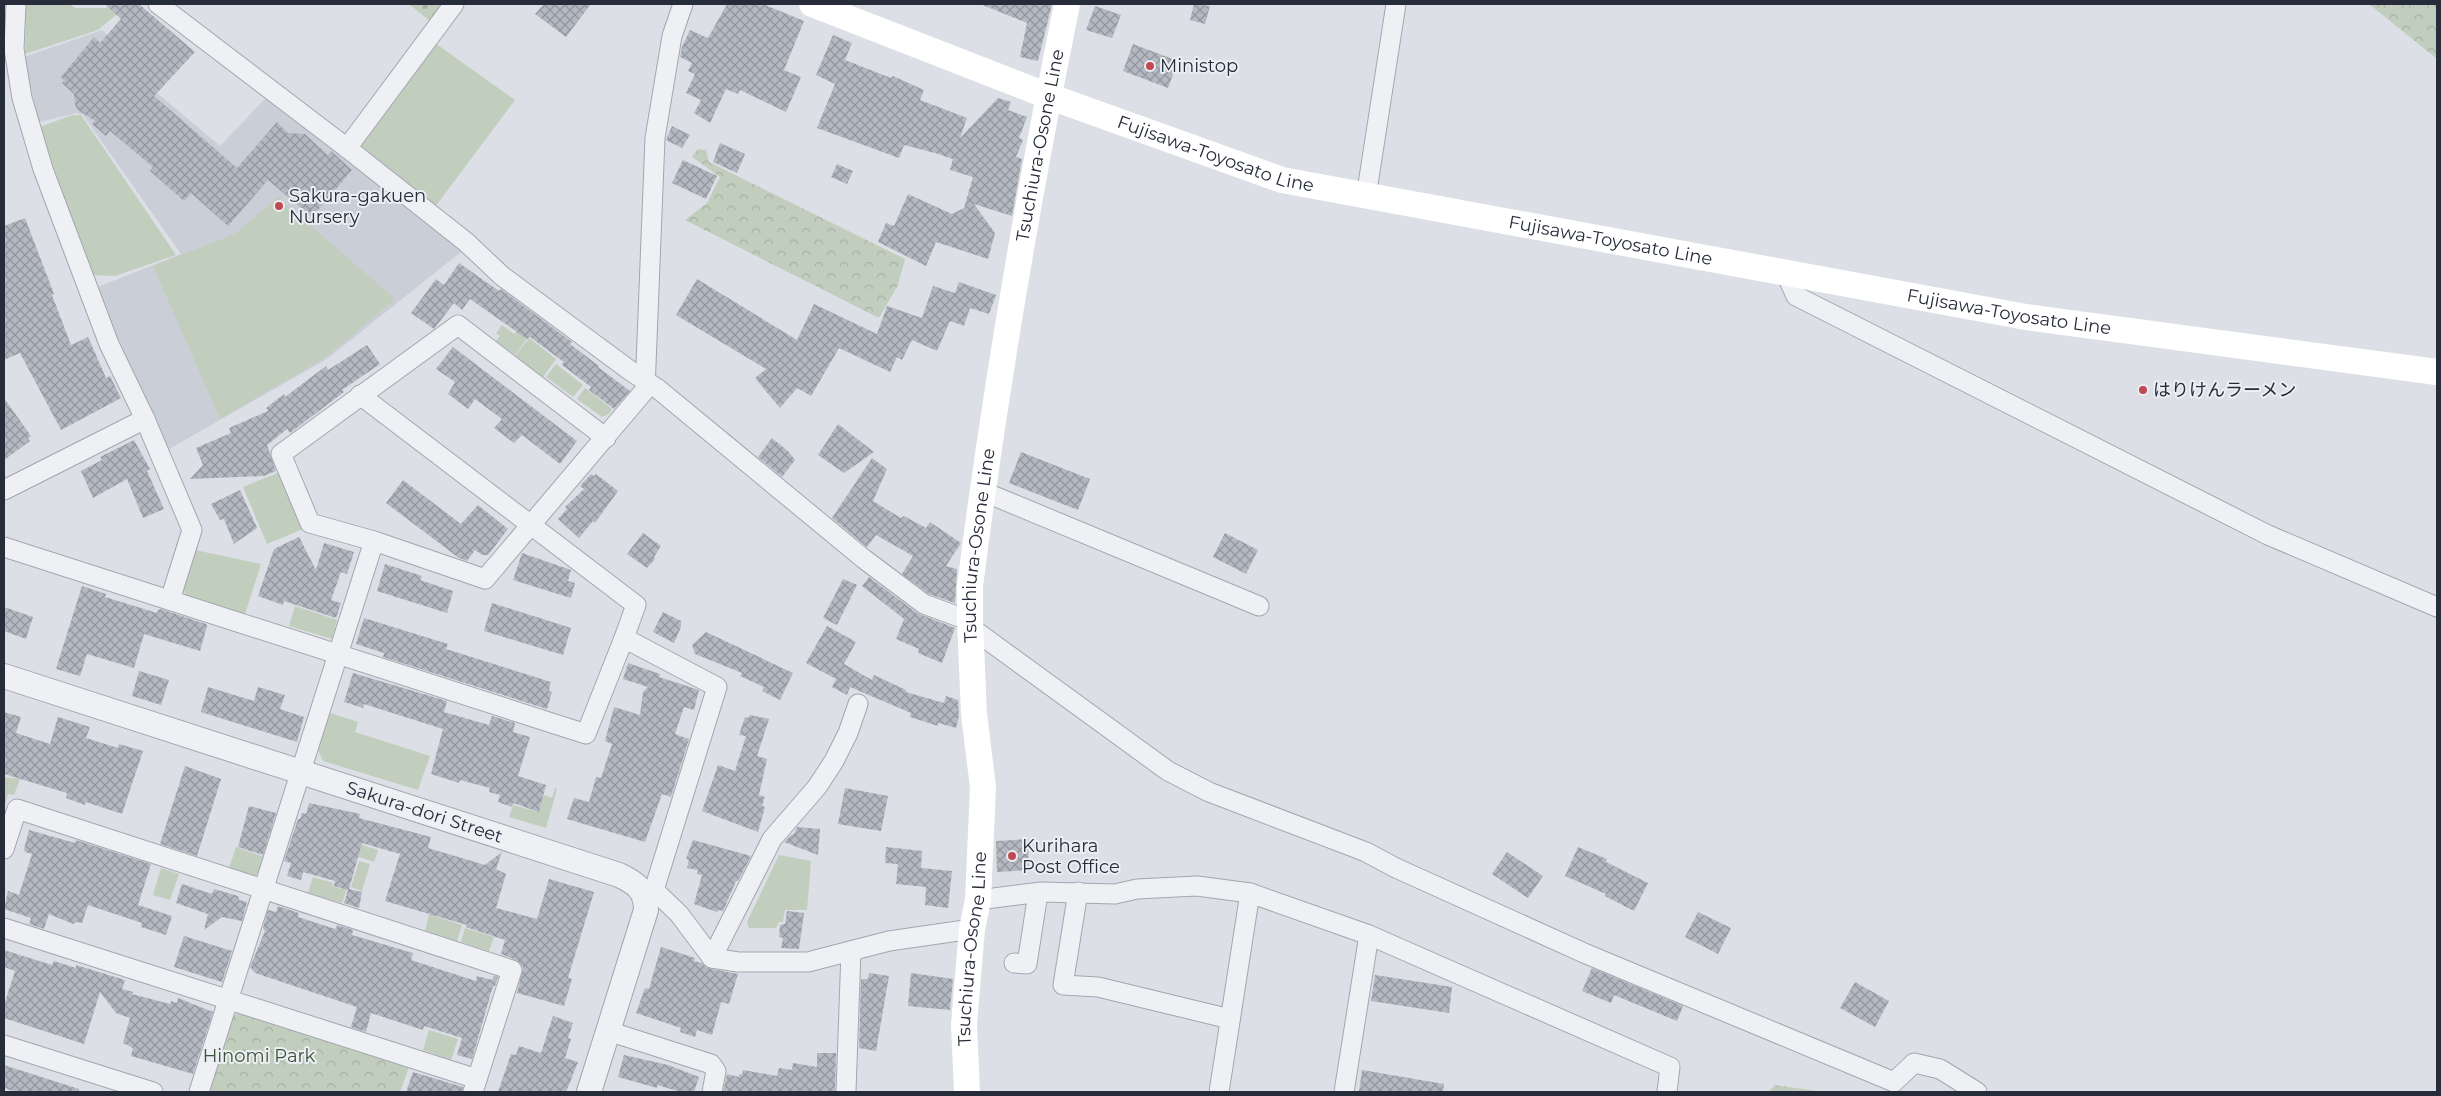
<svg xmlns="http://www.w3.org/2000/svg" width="2441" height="1096" viewBox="0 0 2441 1096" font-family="Montserrat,'Noto Sans JP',sans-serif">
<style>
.built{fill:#caced6}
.green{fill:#c1cebe}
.forest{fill:url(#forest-crowns)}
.cemetery{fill:url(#cemetery-stones)}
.building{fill:url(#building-cross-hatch)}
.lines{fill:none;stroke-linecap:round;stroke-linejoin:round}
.minor-casing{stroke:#a2a6ae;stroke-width:21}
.tertiary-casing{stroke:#a2a6ae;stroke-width:26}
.minor{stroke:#eef0f4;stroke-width:19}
.tertiary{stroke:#eef0f4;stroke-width:24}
.secondary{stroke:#fff;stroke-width:26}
.poi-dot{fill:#c14a52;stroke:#ebeef3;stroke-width:2}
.labels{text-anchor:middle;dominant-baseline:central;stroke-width:4;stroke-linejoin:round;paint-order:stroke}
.poi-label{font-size:18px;fill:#272c3a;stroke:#ebeef3;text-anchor:start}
.street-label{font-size:18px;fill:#272c3a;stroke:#ebeef3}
.park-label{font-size:18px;fill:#395436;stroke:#ebeef3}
</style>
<defs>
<pattern id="forest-crowns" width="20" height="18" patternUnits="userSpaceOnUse" patternTransform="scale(1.25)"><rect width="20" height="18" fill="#c1cebe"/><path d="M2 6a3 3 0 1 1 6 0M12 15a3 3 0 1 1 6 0" fill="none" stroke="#a6b1a4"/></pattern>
<pattern id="cemetery-stones" width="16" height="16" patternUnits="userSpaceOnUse" patternTransform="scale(1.25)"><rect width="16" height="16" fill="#c1cebe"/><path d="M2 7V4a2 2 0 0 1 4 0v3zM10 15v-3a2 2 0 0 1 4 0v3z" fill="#a6b1a4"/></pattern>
<pattern id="building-cross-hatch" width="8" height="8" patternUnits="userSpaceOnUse" patternTransform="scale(1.25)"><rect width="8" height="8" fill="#b4b8c1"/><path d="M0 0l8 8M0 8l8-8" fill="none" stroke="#92969e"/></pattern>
</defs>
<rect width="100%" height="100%" fill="#dcdfe5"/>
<!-- built -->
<path class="built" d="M102,30L155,80L150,87L220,146L269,95L462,251L327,359L169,449L95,288L181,254L83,115L77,113L39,122L24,57Z"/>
<!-- green -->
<g class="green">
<path d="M26,4H70L75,8H106L111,4H129L98,30L25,54Z"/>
<path d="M435,43L515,100L435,207L362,149V140Z"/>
<path d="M72,115H81L176,255L115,276L91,275L40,127Z"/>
<path d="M278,197L395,299L326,357L220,419L153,266L235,234Z"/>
<path d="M502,325L514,334L517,331L529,336L515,355L496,341L500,336L496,333Z"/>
<path d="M529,338L556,359L543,377L515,356Z"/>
<path d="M556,364L583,385L573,397L546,377Z"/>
<path d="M585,388L612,409L609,414L602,417L577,399Z"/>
<path d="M280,472L303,529L267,544L243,487Z"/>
<path d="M195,550L261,564L245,614L188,599L183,589Z"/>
<path d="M295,606L337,620L332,639L289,626Z"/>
<path d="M330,713L358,722L355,732L430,756L418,790L323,761L318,750Z"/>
<path d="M4,777L20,779L14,795L8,794L4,808Z"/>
<path d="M555,788L557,789L546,828L509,817L513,805L539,812L544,795L552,798Z"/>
<path d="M347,840L378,850L374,862L334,849Z"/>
<path d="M236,847L264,857L260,872L254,876L229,868Z"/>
<path d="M779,855L811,861L807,910H785L783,922H779L776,928H749L747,922Z"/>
<path d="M359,861L370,864L362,891L351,887Z"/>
<path d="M161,868L179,874L170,900L153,895Z"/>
<path d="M313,877L333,883L332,886L341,889L342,886L347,888L342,903L308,893Z"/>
<path d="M430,911L434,913V916L462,925L457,941L425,931Z"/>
<path d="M465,928L494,937L489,951L461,942Z"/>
<path d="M429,1030L458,1039L451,1060L423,1050Z"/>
</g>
<!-- forest -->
<g class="forest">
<path d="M2369,4H2437V59Z"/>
<path d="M698,149L706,150L709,162L905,259L898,285L879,318L685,220L707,203L720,177L692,157Z"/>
<path d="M239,1012L409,1067L400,1092H208L233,1017Z"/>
<path d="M1775,1085L1824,1092H1769Z"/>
</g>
<!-- cemetery -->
<path class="cemetery" d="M409,4H444L431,22Z"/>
<!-- building -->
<g class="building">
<path d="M105,4H139L195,52L154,96L237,168L277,122L288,133L305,134L328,155L331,151L352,170L312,217L268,180L228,226L191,193L184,201L150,171L153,167L110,131L106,136L92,124L95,121L78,110L75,105L74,94L62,83L64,81L61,77L94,37L100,43L121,19Z"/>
<path d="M544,4H591L566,37L535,14Z"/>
<path d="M727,4H763L804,21L784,70L801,77L786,112L740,90L738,94L726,89L710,123L694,113L701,100L686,93L695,74L688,71L692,63L680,57L682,47L690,30L708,38Z"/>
<path d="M980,4H1052L1038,61L1020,57L1027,23Z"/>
<path d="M1194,4L1210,6L1205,24L1190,20Z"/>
<path d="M1095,6L1121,15L1112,38L1086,30Z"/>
<path d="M833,35L852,43L845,60L891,78L893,76L924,90L920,100L967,118L960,138L998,98L1011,102L1008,110L1027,117L1019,138L1023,140L1016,157L1022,159L1012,216L974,204L995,233L988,259L936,242L926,266L878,242L886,223L894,226L908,194L952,214L964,208L973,177L950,170L953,159L935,153L904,145L899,158L817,128L835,84L816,75Z"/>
<path d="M1133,44L1178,61L1168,88L1123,71Z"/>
<path d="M672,126L690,135L682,148L666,140Z"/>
<path d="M720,143L745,154L737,173L713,162Z"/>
<path d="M683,160L717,176L706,199L672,183Z"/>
<path d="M837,164L853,171L847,184L831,177Z"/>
<path d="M25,218L54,294L52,295L71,345L88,337L106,378L110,376L121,398L61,430L20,353L4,360V226Z"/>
<path d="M459,263L499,291L501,289L572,342L570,344L599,366L598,367L630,391L614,409L589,390L591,387L562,365L564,362L530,337L527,339L470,299L462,310L454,303L434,329L411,313L436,279L444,285Z"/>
<path d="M697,279L797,340L814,304L877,334L887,306L922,318L933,286L955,293L959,282L996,295L989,314L970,308L964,326L950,321L937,351L912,340L902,360L897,357L890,372L839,348L811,396L797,388L780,408L755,378L766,369L676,315Z"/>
<path d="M367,345L380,364L342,390L344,392L290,433L287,429L267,445L276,471L264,476L190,479L203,465L196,448L231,433L229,428L268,411L266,408L284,394L285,397L326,366L328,370Z"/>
<path d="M453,347L577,441L560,464L522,435L514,443L494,428L502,419L475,399L468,409L448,394L455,382L436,369Z"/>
<path d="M4,398L31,436L28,438L30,441L4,460Z"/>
<path d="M838,424L874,452L844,473L818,455Z"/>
<path d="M772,438L789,452L795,460L782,477L758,457Z"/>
<path d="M134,440L150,469L147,471L164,509L143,518L127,479L93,498L81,471L102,460L100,457Z"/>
<path d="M1021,452L1090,479L1078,510L1009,483Z"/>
<path d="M872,458L887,469L873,501L901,518L904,516L926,528L930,522L961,543L946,566L957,569L955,603L929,594L902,574L913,556L876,535L867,547L832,518Z"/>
<path d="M591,474L594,476L596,474L618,491L595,523L593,521L579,538L558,519L567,509L565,507L584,489L580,486Z"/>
<path d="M403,480L461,524L478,505L508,529L488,555H482L475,550L467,561L459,558L386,503Z"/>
<path d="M240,490L257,528L234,544L224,519L220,520L211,504Z"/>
<path d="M643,533L661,546L654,557L655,559L647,568L627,554Z"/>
<path d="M1225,533L1258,550L1246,574L1213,557Z"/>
<path d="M299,537L316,570L324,543L354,552L347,574L341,572L331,600L341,603L336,618L284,601L283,605L258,596L274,549Z"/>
<path d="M522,553L571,570L568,581L575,583L571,598L513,580Z"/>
<path d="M385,564L422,576L420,580L453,591L447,613L377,591Z"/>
<path d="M869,577L917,613L955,628L942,663L918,653L919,649L896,639L904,619L862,586Z"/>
<path d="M843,579L857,585L837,625L823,618Z"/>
<path d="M82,586L106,594L105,597L157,613L158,610L161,609L206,624L207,626L200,651L144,634L134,668L87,654L80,676L56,669Z"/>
<path d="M492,603L571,628L563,655L484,631Z"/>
<path d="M4,607L33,617L26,639L4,631Z"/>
<path d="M663,612L681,621V627L674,643L653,632Z"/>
<path d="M364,618L448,644L446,649L551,682L549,691L552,692L547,709L383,657L384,653L356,644Z"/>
<path d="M827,626L856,642L844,664L872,680L874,675L906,690V692L944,703L946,696L958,700L959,716L956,728L938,723V726L910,717L911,713L850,687L847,695L832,687L836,679L806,663Z"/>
<path d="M706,632L793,673L780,700L762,691L764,687L740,676L742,673L695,654L692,645Z"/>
<path d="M628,663L660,674L659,677L699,690L694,710L684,707L675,734L689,739L671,797L662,794L645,842L567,819L574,798L589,802L596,777L601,778L612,744L605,741L614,707L640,715L643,692L648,687L623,679Z"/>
<path d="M139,671L169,680L161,705L132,696Z"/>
<path d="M353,673L447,701L444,712L489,725L492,716L515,723L513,732L530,737L518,776L546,785L539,812L513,803L512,807L498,802L500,795L489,792L490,788L460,780L459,783L431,774L443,729L364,704L363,708L344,702Z"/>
<path d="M208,687L254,701L258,687L285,695L280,709L304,717L297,742L201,712Z"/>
<path d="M4,712L21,717L16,733L50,744L58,717L90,727L86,738L118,748L119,744L143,751L122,814L86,802L85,805L66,798L67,793L4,774Z"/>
<path d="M750,715L769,719L757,756L767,759L759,795L765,797L762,806L765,807L758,832L702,811L718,765L735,771L746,736L739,735L745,717L748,718Z"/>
<path d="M185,766L221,779L197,856L160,844Z"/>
<path d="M845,788L888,796L881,831L838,824Z"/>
<path d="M309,803L360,814L359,818L431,837L428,848L485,865L502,852L496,869L506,874L496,908L537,919L549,879L594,892L568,978L572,979L564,1006L517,993L523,967L516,960L501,954L505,940L466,927L467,925L385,901L400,854L362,843L349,889L362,892L359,908L344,903L348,890L334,886L335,881L303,872L301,880L287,876L291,863L284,861L298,819H300L302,813L306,814Z"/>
<path d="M249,806L276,813L263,855L238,847Z"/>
<path d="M797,827L820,829L818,855L784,842L791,835L794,834Z"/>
<path d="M29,830L75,843L76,840L151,864L138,905L172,916L166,935L141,927L142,923L88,905L82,923L77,922L73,924L49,914L44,929L29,924L31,918L4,909L8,891L19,895L32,854L25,852L24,849Z"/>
<path d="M1028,839L1029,870L997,872L996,841Z"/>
<path d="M693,840L751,856L738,881H736L723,911L719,910L717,912L694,904L702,875L697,874L698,870L687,868L689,860L686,859Z"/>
<path d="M886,847L922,851L921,868L952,871L948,908L925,905L926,887L896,884L898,864L885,863Z"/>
<path d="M1578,847L1607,859L1606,862L1648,883L1634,911L1605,896L1606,894L1565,876Z"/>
<path d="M1507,852L1543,876L1528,898L1492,874Z"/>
<path d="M182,884L212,894L214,889L238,896L239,900L247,902L242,921L222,917L204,930L208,914L176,903Z"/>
<path d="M278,906L299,913L298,917L332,928L336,929L337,925L353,930L352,935L413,953L411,960L476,981L477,976L492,980L494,976L498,977L495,986H493L472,1059L457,1055L462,1038L424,1026L423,1030L371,1013L366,1032L351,1027L357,1007L255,973L250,967L265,931L263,928L268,910L276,912Z"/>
<path d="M787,911L804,913L799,949L781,948L783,938L779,937L780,925L785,924Z"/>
<path d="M1698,912L1731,928L1718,954L1685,937Z"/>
<path d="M184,936L232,951L222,982L174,967Z"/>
<path d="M661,947L695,958L694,961L702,963L707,968L738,974L729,1004L721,1002L712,1035L697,1030L695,1037L680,1032L681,1028L636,1013L645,988L649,989Z"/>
<path d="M4,950L52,965L54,961L76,968V965L125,980L122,989L133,992L132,994L170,1004L171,1001L177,1003L178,998L213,1012L193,1074L131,1056L133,1048L123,1043L130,1018L116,1013L100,992L84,1044L4,1018V1005L15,971L4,967Z"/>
<path d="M1592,968L1683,1006L1677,1021L1614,995L1611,1003L1582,991Z"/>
<path d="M869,973L889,976L876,1051L859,1048L861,979H868Z"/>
<path d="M911,973L953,979L950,1010L908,1006Z"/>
<path d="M1375,975L1452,987L1449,1013L1371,1001Z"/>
<path d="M1855,982L1889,1001L1875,1027L1840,1008Z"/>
<path d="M553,1016L573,1023L568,1038L571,1039L565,1058L578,1062L566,1092H498L511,1054L516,1055L519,1046L541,1053Z"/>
<path d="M817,1053H836L835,1092H723L727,1074L739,1077V1074L742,1075L743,1070L777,1076L779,1068L792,1070L793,1063L817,1067Z"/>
<path d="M624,1055L668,1065L699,1077L694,1092H681L657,1085V1088L618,1077Z"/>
<path d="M4,1065L79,1089V1092H16L4,1088Z"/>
<path d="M1362,1070L1444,1084L1443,1092H1359Z"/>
<path d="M413,1072L463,1087L462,1092H406Z"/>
</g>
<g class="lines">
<defs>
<g id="minor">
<path d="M16,4L14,49L22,98L43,169L109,344L145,419L192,530L170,600"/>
<path d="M158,4L347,148L466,242L502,276L632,372L658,389L864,559L924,604L970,621"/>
<path d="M347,148L454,4"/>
<path d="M1366,197L1396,4"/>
<path d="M1786,274L1796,296L2268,535L2437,607"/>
<path d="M360,395L636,605L624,638L717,687L654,890L645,895"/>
<path d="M606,438L458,325L281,454L310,523L374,541L485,579L645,390L655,138L672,36L683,4"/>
<path d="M4,490L145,419"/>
<path d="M982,491L1259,606"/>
<path d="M4,547L586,734L624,638"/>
<path d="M970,627L1168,771L1209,792L1366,852L1396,868L1584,953L1894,1082L1914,1063L1940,1069L1977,1092"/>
<path d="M4,849L17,809L512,970L473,1092"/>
<path d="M654,890L679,914L712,958L738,962H808L889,941L972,929"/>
<path d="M1078,892L1063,985L1098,987L1230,1019"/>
<path d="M978,900L1041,892L1115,894L1137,889L1197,886L1250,893L1369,935L1670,1067L1667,1092"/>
<path d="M4,928L477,1079"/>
<path d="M712,958L772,839L817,787L834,761L848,733L858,704"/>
<path d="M1014,963L1027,964L1038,893"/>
<path d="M608,1031L711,1064L716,1071L712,1092"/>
<path d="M4,1045L153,1092"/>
<path d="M199,1092L374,541"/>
<path d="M846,1092L851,951"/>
<path d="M1219,1092L1250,893"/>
<path d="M1344,1092L1369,935"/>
</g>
<g id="tertiary">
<path id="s1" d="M4,676L619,875C636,883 646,890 646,910L589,1092"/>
</g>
</defs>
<!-- minor casing -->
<use href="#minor" class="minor-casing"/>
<!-- tertiary casing -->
<use href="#tertiary" class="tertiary-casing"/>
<!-- minor -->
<use href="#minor" class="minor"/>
<!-- tertiary -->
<use href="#tertiary" class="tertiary"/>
<!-- secondary -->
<g class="secondary">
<path id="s2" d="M812,4L1048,96L1282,180L2026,317L2437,372"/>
<path id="s3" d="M967,1092L964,1025L972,929L978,900L983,787L974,714L970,621V586C995,390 1028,197 1067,4"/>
</g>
</g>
<!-- markers -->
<g class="poi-dot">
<circle cx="1150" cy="66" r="5"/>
<circle cx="279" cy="206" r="5"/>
<circle cx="2143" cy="390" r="5"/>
<circle cx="1012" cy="856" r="5"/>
</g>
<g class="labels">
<!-- poi labels -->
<g class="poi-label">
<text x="1160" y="66">Ministop</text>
<text x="289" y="196">Sakura-gakuen<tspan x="289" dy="21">Nursery</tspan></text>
<text x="2153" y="390">はりけんラーメン</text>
<text x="1022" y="846">Kurihara<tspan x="1022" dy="21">Post Office</tspan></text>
</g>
<!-- street labels -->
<g class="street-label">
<text stroke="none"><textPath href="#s3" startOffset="954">Tsuchiura-Osone Line</textPath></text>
<text stroke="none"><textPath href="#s2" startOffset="431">Fujisawa-Toyosato Line</textPath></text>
<text stroke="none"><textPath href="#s2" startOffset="836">Fujisawa-Toyosato Line</textPath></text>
<text stroke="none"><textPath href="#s2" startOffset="1241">Fujisawa-Toyosato Line</textPath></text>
<text stroke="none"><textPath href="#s3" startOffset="549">Tsuchiura-Osone Line</textPath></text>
<text stroke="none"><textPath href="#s1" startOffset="442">Sakura-dori Street</textPath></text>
<text stroke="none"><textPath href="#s3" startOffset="144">Tsuchiura-Osone Line</textPath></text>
</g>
<!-- park labels -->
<g class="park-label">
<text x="259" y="1056">Hinomi Park</text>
</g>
</g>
<!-- border -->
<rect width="2441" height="1096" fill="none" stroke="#272c3a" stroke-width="10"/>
</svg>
